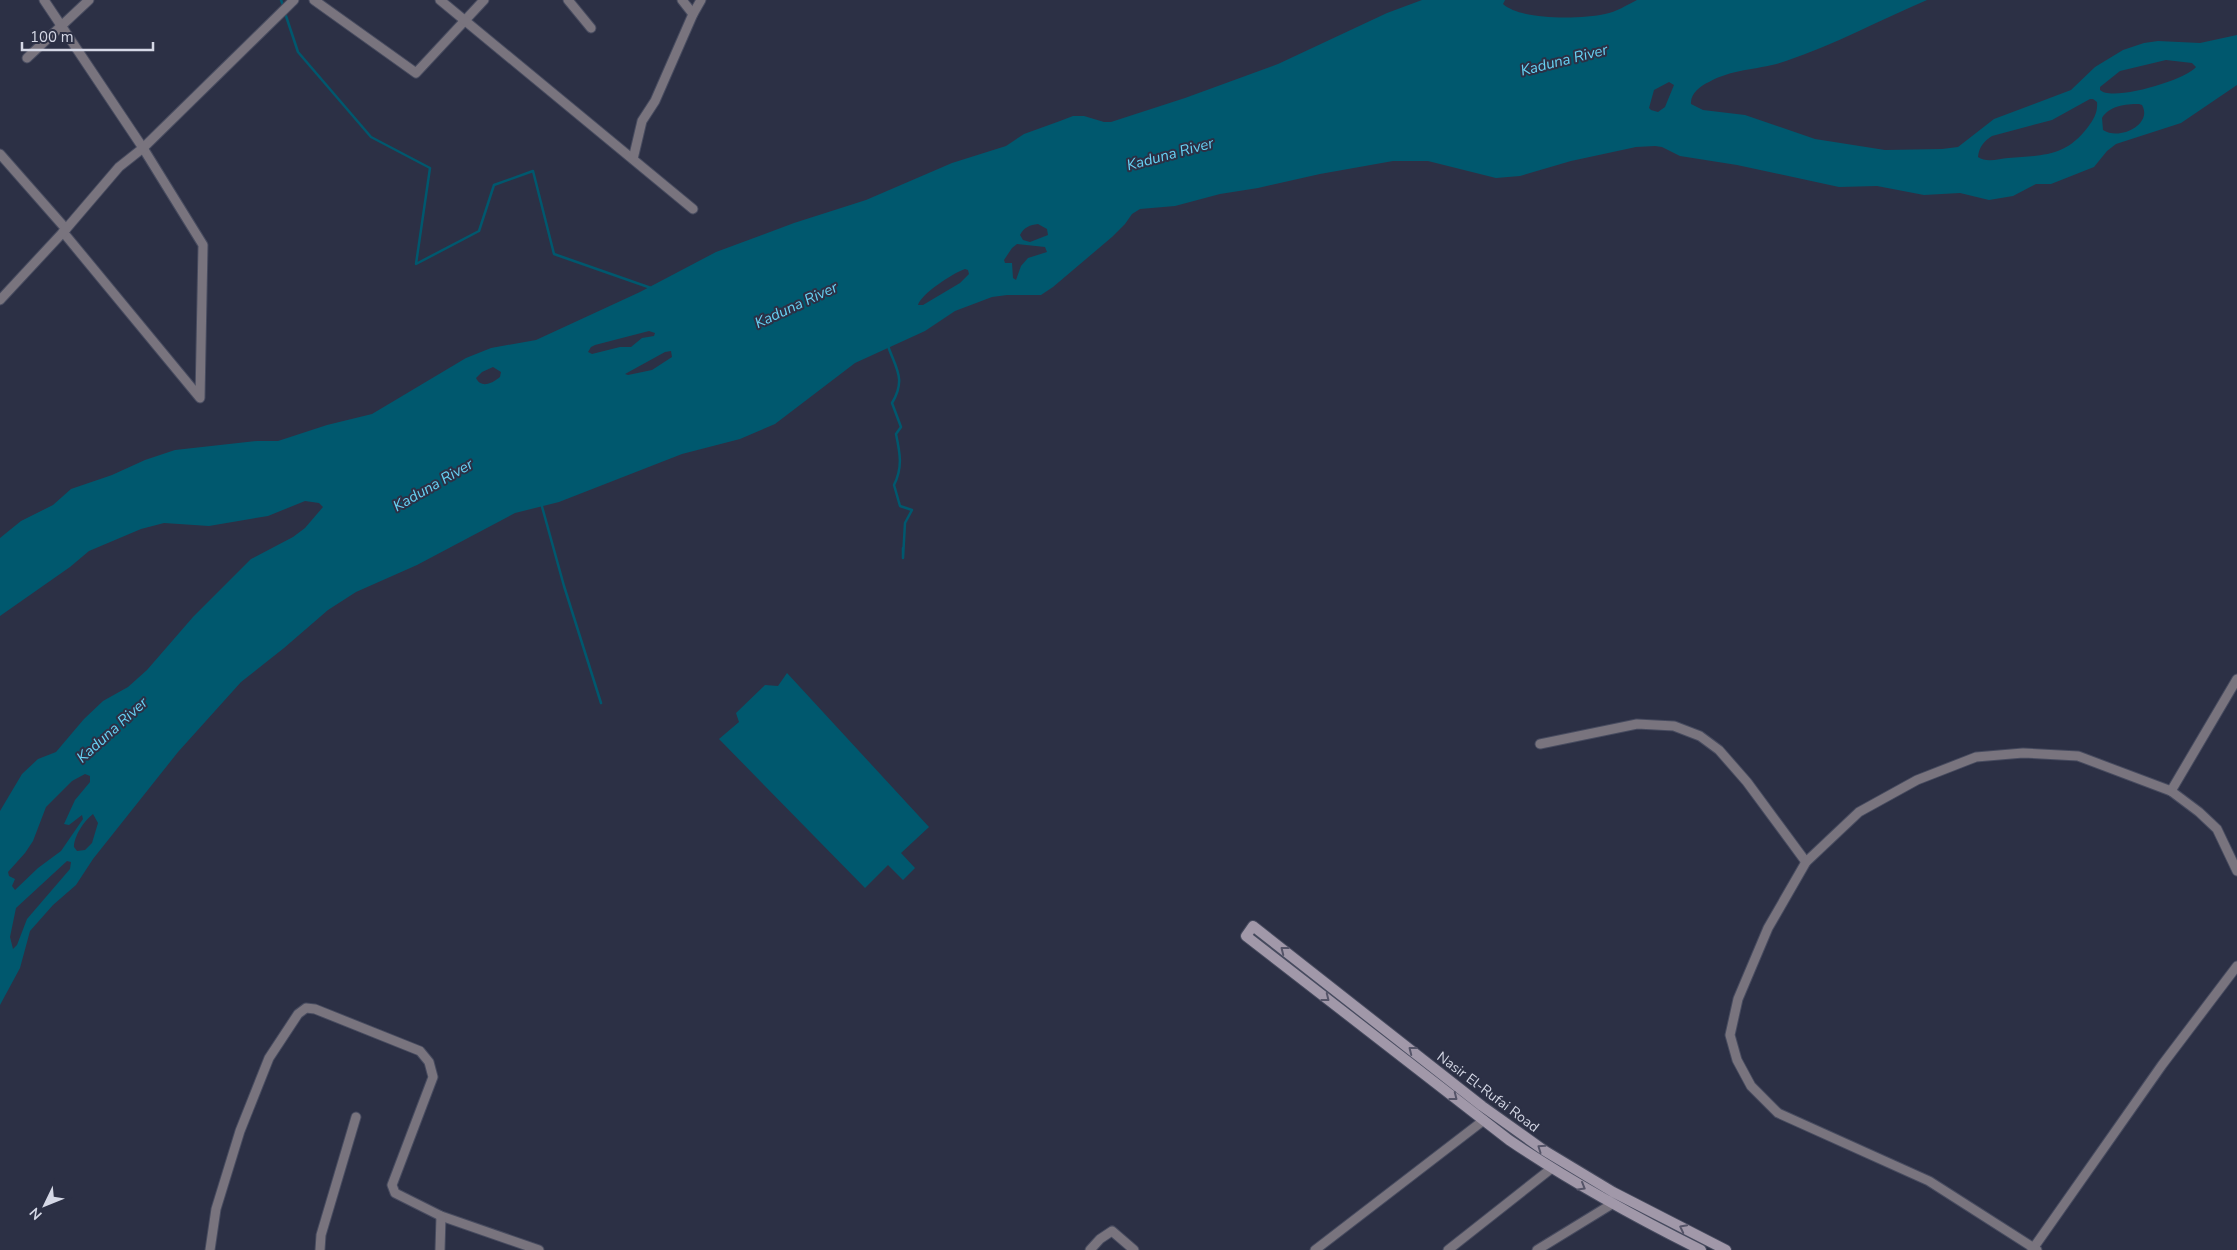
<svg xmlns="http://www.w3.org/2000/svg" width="2237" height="1250" viewBox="0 0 2237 1250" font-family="'Nunito Sans',sans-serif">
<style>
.water{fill:#00586e;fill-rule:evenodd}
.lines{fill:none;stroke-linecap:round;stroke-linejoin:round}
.stream{stroke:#00586e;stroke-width:2.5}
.street-casing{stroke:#474b5f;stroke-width:11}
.secondary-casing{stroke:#474b5f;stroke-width:12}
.street{stroke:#79747e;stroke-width:9}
.secondary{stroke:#a198a9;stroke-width:10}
.oneway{stroke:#555468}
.labels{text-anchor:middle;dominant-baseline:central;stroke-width:4;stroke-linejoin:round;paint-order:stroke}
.street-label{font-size:14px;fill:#d5d8e6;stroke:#2c3045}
.water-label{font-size:15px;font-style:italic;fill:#67d1f3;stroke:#2c3045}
</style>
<rect width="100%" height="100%" fill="#2c3045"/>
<!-- water -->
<g class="water">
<path d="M1422,0H1505L1503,4C1522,21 1582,19 1605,14C1616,12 1627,5 1637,0H1927C1880,20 1834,45 1786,61C1760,70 1733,68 1709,82C1700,86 1690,94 1691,104L1703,110L1745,115L1815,139L1885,150L1942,149L1958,147L1994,119L2071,90L2095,67L2123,50L2144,43L2158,41L2200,43L2237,35V85L2181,123L2116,144L2107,151L2094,167L2051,184H2036L2013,196L1989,200L1960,193L1924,195L1877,186L1839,187L1737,165L1680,156L1662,147L1655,146L1636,147L1571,161L1520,176L1496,178L1428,161H1393L1320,174L1258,188L1220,194L1175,206L1140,209L1132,214L1125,224L1112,237L1053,287L1041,295H1007L992,297L955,311L925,331L855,363L775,424L740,439L682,454L559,502L515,513L417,565L356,592L328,610L284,648L241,682L178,752L93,859L76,885L53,905L30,931L20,968L0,1005V811L22,774L38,759L56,752L84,719L103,701L128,687L147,670L193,617L251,559L293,537L305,528L323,507L319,503L305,501L268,516L209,526L164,523L141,529L89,551L70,567L0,616V538L21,521L53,505L71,489L112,475L145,460L175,450L257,441H278L327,425L372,414L466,358L491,348L536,340L640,292L716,252L794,223L866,200L952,163L1006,146L1024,134L1060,121L1073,116H1084L1104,122H1111L1185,98L1278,64L1387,13ZM2166,60L2192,63L2196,67C2186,80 2112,102 2100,90V87L2120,71ZM1669,82L1674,85L1665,107L1658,112L1651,110L1649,108L1654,90ZM2090,99H2093L2097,102C2098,112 2094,119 2088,127C2065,157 2044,155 2008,158C1999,159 1986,163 1978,157C1979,147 1984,141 1992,136L2052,120ZM2139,104L2142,105C2153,124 2120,141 2103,130L2102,118C2109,106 2125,104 2139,104ZM1038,224L1047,229L1048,235L1030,242L1023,240L1020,235C1024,227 1030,225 1038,224ZM1017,244L1045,247L1047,252L1028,258L1021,266L1016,280L1013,278L1012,263H1005L1004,260L1012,248ZM965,269L968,270L969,274L960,283L923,305H918C921,294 953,273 965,269ZM649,331L655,333L654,336L642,338L631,347H620L592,354L588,352L591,347L595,345ZM671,351L672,357L652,370L628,375L625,374L665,352ZM493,367L501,372L500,377C493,383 481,389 476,378L482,372ZM85,774L90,776V782L75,800L64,824L69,825L82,815L83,819L61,851L38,868L15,890L12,886L15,879L9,876L8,872L25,853L33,841L46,807L72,781ZM93,814L98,823L92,843L85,850L77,851L74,847C74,836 84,821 93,814ZM67,861L71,862L70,869L27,919L17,945L13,949L10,937L16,908Z"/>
<path d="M787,673L929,827L901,853L915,868L903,880L888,865L865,888L719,739L739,722L736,713L765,685L778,686Z"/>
</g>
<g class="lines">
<!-- stream -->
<g class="stream">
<path d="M281,0L284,8"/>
<path d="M285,13L298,52L371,137L430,168L416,264L479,231L494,185L533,171L554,254L651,288"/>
<path d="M887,343C895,368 907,378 892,403L901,427L896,434C900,453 903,467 894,485L900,506L912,510L905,523L903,558V548"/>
<path d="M541,503L564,586L601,703"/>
</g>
<defs>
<g id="street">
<path d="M44,0L143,148L203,245L200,398L63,232"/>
<path d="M314,0L416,73L484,0"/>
<path d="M440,0L693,209"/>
<path d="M568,0L591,28"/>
<path d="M682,0L693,14"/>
<path d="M27,58L89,0"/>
<path d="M0,154L66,229"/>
<path d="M633,159L642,121L655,101L693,14L701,0"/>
<path d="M0,300L66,229L119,167L143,148L294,0"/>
<path d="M1540,744L1637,724L1674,726L1700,736L1719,750L1747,782L1806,862"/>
<path d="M2171,791L2237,679"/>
<path d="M210,1250L216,1209L240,1131L269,1058L298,1014L306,1008L315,1009L420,1051L429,1062L433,1077L392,1185L395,1193L441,1216L539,1250"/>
<path d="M320,1250L321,1235L356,1117"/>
<path d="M440,1250L441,1216"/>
<path d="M1090,1250L1100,1239L1112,1231L1134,1250"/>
<path d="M1315,1250L1484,1120"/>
<path d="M1448,1250L1552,1168"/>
<path d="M1537,1250L1612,1204"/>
<path d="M2032,1250L2162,1065L2237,966"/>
<path d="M2037,1250L1929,1181L1778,1113L1751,1086L1737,1060L1730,1035L1738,999L1768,928L1806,862L1859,812L1917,780L1976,757L2023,753L2078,756L2171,791L2199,812L2217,829L2237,871"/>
</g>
<path id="secondary" d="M1701,1250C1635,1217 1571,1182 1509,1140L1246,936L1253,926L1482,1106L1545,1151L1613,1192L1726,1250"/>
</defs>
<!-- street casing -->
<use href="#street" class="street-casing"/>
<!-- secondary casing -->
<use href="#secondary" class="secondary-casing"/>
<!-- street -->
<use href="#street" class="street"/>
<!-- secondary -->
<use href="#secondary" class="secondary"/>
</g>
<!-- one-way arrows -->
<defs><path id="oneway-chevron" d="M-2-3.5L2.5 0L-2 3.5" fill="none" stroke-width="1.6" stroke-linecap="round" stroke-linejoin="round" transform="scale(1.25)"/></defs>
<g class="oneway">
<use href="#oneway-chevron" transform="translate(1284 950) rotate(-142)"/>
<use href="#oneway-chevron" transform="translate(1326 998) rotate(38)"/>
<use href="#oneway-chevron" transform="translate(1412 1050) rotate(-142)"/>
<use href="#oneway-chevron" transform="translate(1454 1097) rotate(38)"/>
<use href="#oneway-chevron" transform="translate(1541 1148) rotate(-145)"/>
<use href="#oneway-chevron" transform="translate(1582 1187) rotate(30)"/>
<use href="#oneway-chevron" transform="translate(1683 1228) rotate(-153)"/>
</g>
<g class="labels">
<!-- street labels -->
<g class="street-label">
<text transform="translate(1488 1092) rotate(37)">Nasir El-Rufai Road</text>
</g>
<!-- water labels -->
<g class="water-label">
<text transform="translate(1564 60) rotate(-14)">Kaduna River</text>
<text transform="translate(1170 154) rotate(-15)">Kaduna River</text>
<text transform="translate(796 305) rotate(-25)">Kaduna River</text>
<text transform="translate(433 485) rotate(-30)">Kaduna River</text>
<text transform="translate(112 730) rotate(-42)">Kaduna River</text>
</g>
</g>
<!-- north arrow -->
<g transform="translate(45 1205) rotate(227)" stroke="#2c3045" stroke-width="4" paint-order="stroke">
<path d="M0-4L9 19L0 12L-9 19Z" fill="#d5d8e6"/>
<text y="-8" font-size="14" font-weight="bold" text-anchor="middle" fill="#d5d8e6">N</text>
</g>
<!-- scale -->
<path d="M22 42v8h131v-8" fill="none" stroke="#d5d8e6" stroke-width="2.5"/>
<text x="30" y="42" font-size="15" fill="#d5d8e6" stroke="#2c3045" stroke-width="4" paint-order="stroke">100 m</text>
</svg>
